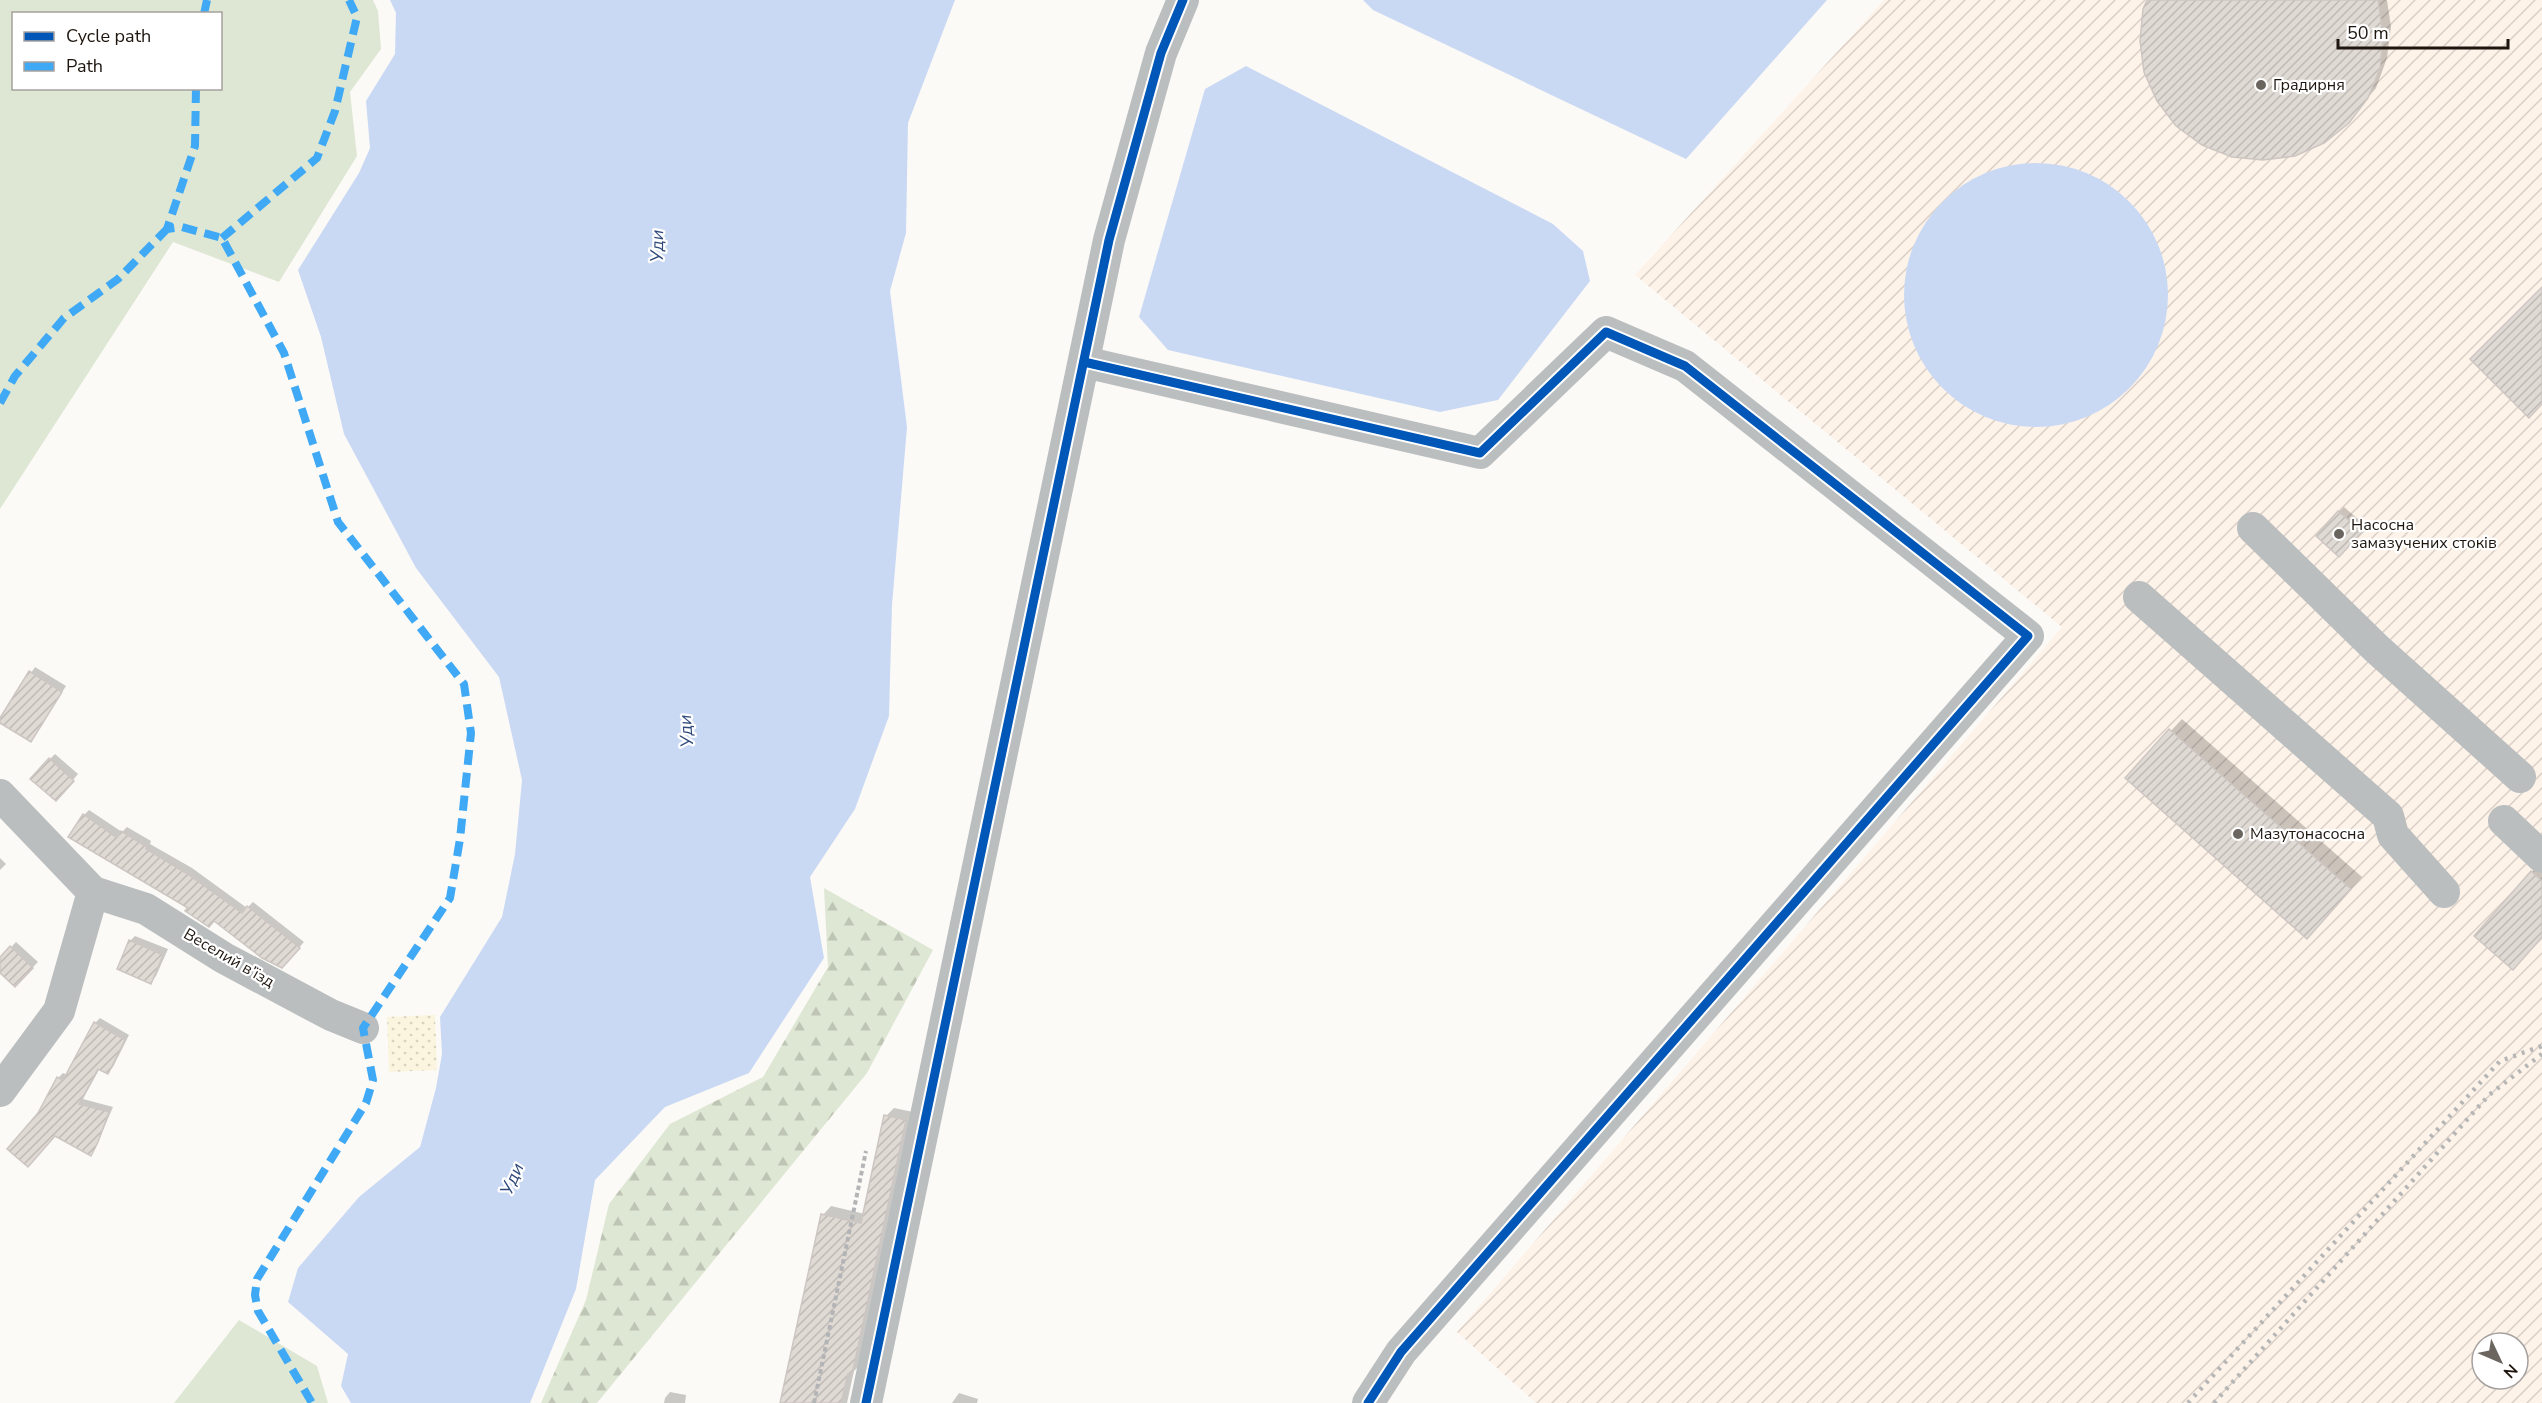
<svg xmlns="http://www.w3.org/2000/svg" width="2542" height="1403" viewBox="0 0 2542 1403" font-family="'Nunito Sans',sans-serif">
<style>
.industrial{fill:url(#industrial-furrows);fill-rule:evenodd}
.green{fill:#dee7d3;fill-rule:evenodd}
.forest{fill:url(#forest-firs)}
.sand{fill:url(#sand-dots)}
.water{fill:#cad9f3}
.shadow{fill:#0003}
.building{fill:url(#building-hatch);stroke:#cdc6c2;stroke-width:1.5}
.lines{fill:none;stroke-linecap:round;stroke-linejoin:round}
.path{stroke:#b3b4b5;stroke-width:4;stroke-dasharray:4.5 3;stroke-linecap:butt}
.minor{stroke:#bbbebf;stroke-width:32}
.rail{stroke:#b5b6b5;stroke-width:4.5;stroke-dasharray:3 6;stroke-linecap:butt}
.quiet{stroke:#3fa9f5;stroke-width:8;stroke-dasharray:15 8;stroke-linecap:butt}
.cycleway-casing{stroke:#fff;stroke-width:13}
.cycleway{stroke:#0057b8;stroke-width:9}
.poi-dot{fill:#6b6560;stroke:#fff;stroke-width:2}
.labels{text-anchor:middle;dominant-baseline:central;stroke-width:4.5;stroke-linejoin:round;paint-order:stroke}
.poi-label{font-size:16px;fill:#1d150e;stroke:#fff;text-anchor:start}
.street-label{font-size:16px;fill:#1d150e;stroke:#fff}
.water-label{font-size:18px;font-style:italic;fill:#2f497a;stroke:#fff}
</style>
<defs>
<pattern id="industrial-furrows" width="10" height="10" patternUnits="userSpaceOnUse" patternTransform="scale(1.5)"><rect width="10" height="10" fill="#fef3e9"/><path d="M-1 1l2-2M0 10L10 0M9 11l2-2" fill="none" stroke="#d9cfc7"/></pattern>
<pattern id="forest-firs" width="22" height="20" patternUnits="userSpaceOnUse" patternTransform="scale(1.5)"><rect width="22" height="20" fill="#dee7d3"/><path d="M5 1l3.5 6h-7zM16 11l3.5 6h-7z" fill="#bec5b4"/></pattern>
<pattern id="sand-dots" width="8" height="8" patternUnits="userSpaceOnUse" patternTransform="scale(1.5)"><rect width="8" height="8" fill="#fbf5df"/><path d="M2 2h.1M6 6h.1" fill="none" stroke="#d7d1be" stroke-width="1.8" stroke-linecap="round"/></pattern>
<pattern id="building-hatch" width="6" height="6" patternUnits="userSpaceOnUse" patternTransform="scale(1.5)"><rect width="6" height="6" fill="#e0dad5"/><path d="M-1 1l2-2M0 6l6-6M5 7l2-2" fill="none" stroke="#c0bab6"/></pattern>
</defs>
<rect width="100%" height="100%" fill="#fcfaf7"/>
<!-- industrial -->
<path class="industrial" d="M1884,0H2542V1403H1536L1457,1332L2062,627L1635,275ZM2482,1343H2518V1379H2482Z"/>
<!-- green -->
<g class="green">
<path d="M0,0H373L378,11L381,49L350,92L357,156L279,282L173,242L0,509ZM14,14H220V88H14Z"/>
<path d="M239,1320L317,1366L328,1403H174Z"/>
</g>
<!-- forest -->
<path class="forest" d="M824,888L933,950L867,1073L597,1403H541L586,1300L609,1204L670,1124L763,1077L828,967Z"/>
<!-- sand -->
<path class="sand" d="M435,1015L437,1070L389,1072L387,1017Z"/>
<!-- water -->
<g class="water">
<path d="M390,0H955L908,123L906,233L890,291L907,427L892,605L889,716L855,809L810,877L824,958L749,1073L665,1107L595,1180L576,1289L530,1403H351L341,1386L348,1354L288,1302L298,1268L359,1197L420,1147L436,1088L442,1054L440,1017L502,917L515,854L522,780L499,677L416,568L344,434L321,337L298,270L359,173L370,148L366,101L395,54L396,13Z"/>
<path d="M1363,0H1827L1686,159L1373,10Z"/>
<path d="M1246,66L1553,224L1583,251L1590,281L1498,400L1440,412L1168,350L1139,317L1205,89Z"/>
<circle cx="2036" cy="295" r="132"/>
</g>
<!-- shadow -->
<g class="shadow">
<path d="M2148,0H2387L2391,27L2387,58L2376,88L2348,122Z"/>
<path d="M2344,507L2366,526L2345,550L2339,512Z"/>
<path d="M35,667L66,686L31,740L0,720Z"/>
<path d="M2182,719L2362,877L2307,937L2127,778Z"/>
<path d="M55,754L78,774L61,794L50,759Z"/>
<path d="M89,810L122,832L127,827L151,841L150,844L192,868L247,908L253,902L304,942L287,961L190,907L84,815Z"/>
<path d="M0,858L6,864L0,870Z"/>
<path d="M2540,864L2542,866V936L2532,872Z"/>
<path d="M135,936L168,949L156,976L151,982L130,941Z"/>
<path d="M16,942L38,962L15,985L0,971V959Z"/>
<path d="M100,1018L129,1035L113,1067L108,1072L100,1068L83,1099L113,1107L95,1149L90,1154L39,1114L58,1078L63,1073L67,1075L95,1023Z"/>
<path d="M894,1108L913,1112L860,1365L854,1371L847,1403H781L823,1215L831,1206L865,1214L886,1116Z"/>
<path d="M670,1392L686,1395L685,1403H664L665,1398Z"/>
<path d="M959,1393L978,1399L977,1403H952Z"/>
</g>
<!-- building -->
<g class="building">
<path d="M2147,0H2378L2383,36L2380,68L2368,98L2349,123L2324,143L2295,156L2263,160L2232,157L2202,145L2176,126L2157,101L2144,72L2140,41L2143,9Z"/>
<path d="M2542,287V404L2529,418L2470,359Z"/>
<path d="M2338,511L2362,532L2339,557L2316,536Z"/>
<path d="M29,671L62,692L31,742L0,723V718Z"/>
<path d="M2169,729L2351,889L2307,939L2125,778Z"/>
<path d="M49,758L74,781L56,801L30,779Z"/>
<path d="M83,814L117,838L121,831L147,847L146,849L186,873L242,913L247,906L300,948L282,968L262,958L214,921L209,927L185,911L188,908L68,837Z"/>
<path d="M2531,871L2542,881V937L2513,970L2474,936Z"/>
<path d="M129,940L163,955L151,984L117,969Z"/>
<path d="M10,946L33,968L15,987L0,973V957Z"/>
<path d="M94,1022L125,1040L108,1074L98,1069L79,1104L109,1112L98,1142L91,1156L55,1136L28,1167L7,1149L38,1113L57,1077L63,1080Z"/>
<path d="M884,1115L906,1120L852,1375L848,1374L841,1403H780L821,1214L861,1223Z"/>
</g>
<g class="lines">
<!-- path -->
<path class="path" d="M814,1403L866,1151"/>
<!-- minor -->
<g class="minor">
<path d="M1084,362L1480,453L1606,332L1685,366L2028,636L1401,1352L1368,1403"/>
<path d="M2253,528L2377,649L2520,777"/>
<path d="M2139,597L2388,816L2393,835L2444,892"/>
<path d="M0,795L93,892L146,909L224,958L331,1015L363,1028"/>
<path d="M2504,821L2542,857"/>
<path d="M0,1091L59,1011L93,892"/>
<path d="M866,1403L1109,240L1161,53L1183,0"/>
</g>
<!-- rail -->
<g class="rail">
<path d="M2188,1403L2500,1061L2542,1046"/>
<path d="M2214,1403L2489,1095L2542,1054"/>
</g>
<!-- quiet -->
<g class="quiet">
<path d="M204,14L207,0"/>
<path d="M196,88L195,146L167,229L182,227L222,238L284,353L338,522L464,684L471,733L460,839L450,898L363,1028L373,1080L366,1103L257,1279L255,1295L258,1311L312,1403"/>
<path d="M222,238L317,158L335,111L357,17L349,0"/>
<path d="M0,403L15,376L64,318L118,279L167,229"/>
</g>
<defs>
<g id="cycleway">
<path d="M1084,362L1480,453L1606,332L1685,366L2028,636L1401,1352L1368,1403"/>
<path d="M866,1403L1109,240L1161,53L1183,0"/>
</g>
</defs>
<!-- cycleway casing -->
<use href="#cycleway" class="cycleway-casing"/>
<!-- cycleway -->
<use href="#cycleway" class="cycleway"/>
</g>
<!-- markers -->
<g class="poi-dot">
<circle cx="2261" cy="85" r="6"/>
<circle cx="2339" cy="534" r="6"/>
<circle cx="2238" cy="834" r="6"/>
</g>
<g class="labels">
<!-- poi labels -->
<g class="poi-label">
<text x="2273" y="85">Градирня</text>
<text x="2351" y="525">Насосна<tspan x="2351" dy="18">замазучених стоків</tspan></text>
<text x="2250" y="834">Мазутонасосна</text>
</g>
<!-- street labels -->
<g class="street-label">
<text transform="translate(229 958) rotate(30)">Веселий в’їзд</text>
</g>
<!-- water labels -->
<g class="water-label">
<text transform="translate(657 246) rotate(-89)">Уди</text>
<text transform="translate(686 731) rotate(-94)">Уди</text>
<text transform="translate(512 1179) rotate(-66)">Уди</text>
</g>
</g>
<!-- legend -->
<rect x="12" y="12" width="210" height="78" fill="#ffffff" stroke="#a5a19f" stroke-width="1.5"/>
<rect x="24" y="32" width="30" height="9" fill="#0057b8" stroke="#a5a19f" stroke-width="1.5"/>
<text x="66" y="42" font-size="18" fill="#1d150e">Cycle path</text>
<rect x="24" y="62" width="30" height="9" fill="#3fa9f5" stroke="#a5a19f" stroke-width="1.5"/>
<text x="66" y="72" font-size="18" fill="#1d150e">Path</text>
<!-- north arrow -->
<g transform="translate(2500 1361) rotate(134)"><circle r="28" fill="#ffffff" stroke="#a5a19f" stroke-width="1.5"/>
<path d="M0-4.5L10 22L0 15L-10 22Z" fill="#6b6560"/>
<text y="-9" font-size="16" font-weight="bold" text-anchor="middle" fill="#1d150e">N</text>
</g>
<!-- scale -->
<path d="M2338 39v9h170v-9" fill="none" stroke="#1d150e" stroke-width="3"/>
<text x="2347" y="39" font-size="18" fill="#1d150e" stroke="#ffffff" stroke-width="4.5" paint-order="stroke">50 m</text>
</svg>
